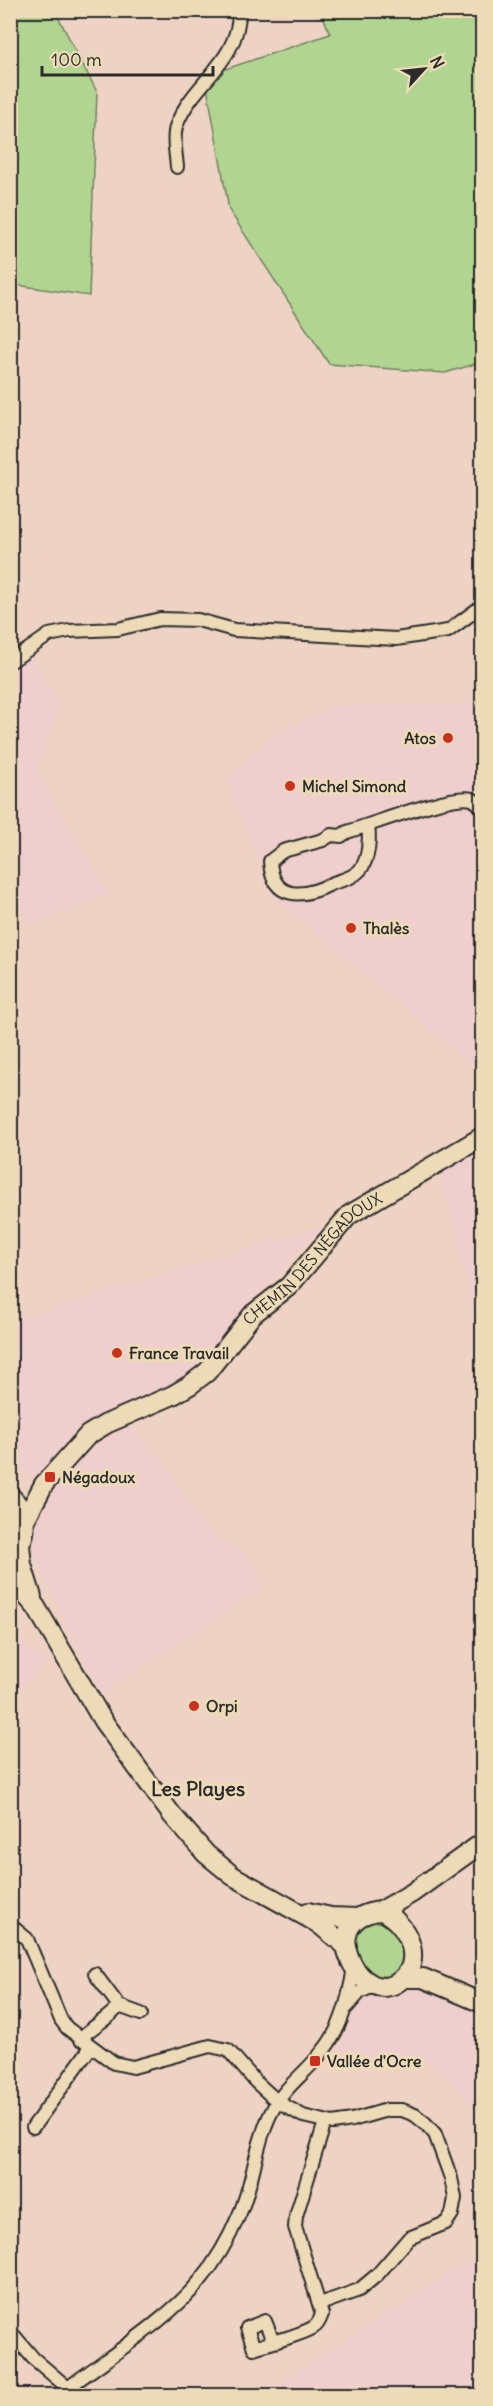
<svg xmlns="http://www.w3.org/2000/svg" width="493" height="2406" viewBox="0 0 493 2406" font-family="Delius,sans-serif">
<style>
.built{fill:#efcece}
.green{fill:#b1d590;stroke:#6e805e;stroke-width:1.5}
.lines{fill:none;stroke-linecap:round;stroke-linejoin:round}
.street-casing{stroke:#2b2b2b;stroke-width:16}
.secondary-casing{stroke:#2b2b2b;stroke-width:22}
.street{stroke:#eddbb8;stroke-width:12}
.secondary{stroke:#eddbb8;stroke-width:18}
.poi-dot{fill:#c8321e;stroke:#eddbb8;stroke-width:2}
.labels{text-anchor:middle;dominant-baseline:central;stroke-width:6;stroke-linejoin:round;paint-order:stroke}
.poi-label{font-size:16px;font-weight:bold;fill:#2b2b2b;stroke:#eddbb8;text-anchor:start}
.street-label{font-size:16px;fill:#2b2b2b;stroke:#eddbb8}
.quarter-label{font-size:20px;font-weight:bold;fill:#2b2b2b;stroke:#eddbb8}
</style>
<rect width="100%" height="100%" fill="#eed3c5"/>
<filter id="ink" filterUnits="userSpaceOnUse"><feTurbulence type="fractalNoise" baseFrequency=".0167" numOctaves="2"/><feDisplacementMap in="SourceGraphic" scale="12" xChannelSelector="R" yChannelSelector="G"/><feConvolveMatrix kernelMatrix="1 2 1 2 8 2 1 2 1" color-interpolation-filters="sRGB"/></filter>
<g filter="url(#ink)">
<!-- built -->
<g class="built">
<path d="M29,657L59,706L35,771L107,892L32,926L10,883L11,670Z"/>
<path d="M336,705H482V1073L274,897L226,781L270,737Z"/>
<path d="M482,1126V1361L456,1231L436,1156Z"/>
<path d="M322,1226L234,1321L193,1375L104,1414L37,1477L11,1471V1322Z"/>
<path d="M128,1425L160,1458L206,1532L244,1552L262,1587L101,1694L32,1553L39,1508L84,1452Z"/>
<path d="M10,1633L47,1662L11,1695H10Z"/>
<path d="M419,1988L482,2012V2117L479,2108L428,2062L363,2070L335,2057L356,2008L373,1993Z"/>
<path d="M482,2252V2395H263L300,2371Z"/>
</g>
<!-- green -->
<g class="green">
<path d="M10,11H55L97,92L89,296L11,284Z"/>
<path d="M321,11H482V362L445,373L329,364L229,210L205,76L330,34Z"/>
<path d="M381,1911L412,1952L391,1985L354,1968L357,1918Z"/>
</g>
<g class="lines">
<defs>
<g id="street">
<path d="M177,167C176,154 172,136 177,124C193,82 240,62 239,10"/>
<path d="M10,662L49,635L69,631L118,629L160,619L198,620L234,630L396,639L448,631L482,606"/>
<path d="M368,825C370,839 369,859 360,870C352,879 340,880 331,884C303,898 272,901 270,861L283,851L323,840L331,835L341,836L347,832C371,825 452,793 472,799C476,801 480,805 482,808"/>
<path d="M10,1925L27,1939L61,2020L67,2028L114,2063L133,2067L210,2046L228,2050L256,2082L278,2102L303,2116L333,2123L352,2120L387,2110H402L415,2115L425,2123L435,2134L451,2178L455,2198L452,2214L446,2223L409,2238L377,2275L359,2290L320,2304"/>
<path d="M95,1974L119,2006L141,2014"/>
<path d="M347,2007L360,1992L376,1985"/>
<path d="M80,2039C92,2026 109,2019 119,2006"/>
<path d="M33,2127L91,2047"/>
<path d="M10,2331L33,2358L68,2388"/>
<path d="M273,2341L265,2321L247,2328L254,2348C269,2343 302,2335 314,2327C319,2324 320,2319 322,2314L295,2227L296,2216L325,2122"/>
<path d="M73,2396L68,2388C108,2357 168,2320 199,2282C216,2262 229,2239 239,2215C254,2182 255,2144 272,2111C284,2087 306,2073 322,2052C342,2029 349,1997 354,1968"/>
</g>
<g id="secondary">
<path d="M10,1496C29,1513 30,1539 10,1555"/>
<path id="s1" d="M25,1520L44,1484L88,1435L106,1424L173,1395L190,1385L207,1372L253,1314L289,1286L349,1215L482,1137"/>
<path d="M20,1545L22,1565L32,1597"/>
<path d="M10,1577L36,1607L103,1721L172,1815L206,1854L233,1876L319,1924L347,1947"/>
<path d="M381,1911C405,1920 425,1958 402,1979C364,2015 310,1917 381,1911Z"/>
<path d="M381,1911L412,1893L482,1843"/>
<path d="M308,1912L331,1917L357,1918"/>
<path d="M403,1978H423L482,2003"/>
</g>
</defs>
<!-- street casing -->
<use href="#street" class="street-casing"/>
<!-- secondary casing -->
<use href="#secondary" class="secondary-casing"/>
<!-- street -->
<use href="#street" class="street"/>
<!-- secondary -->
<use href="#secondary" class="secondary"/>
</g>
</g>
<!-- markers -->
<g class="poi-dot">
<circle cx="448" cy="738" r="6"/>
<circle cx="290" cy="786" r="6"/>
<circle cx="351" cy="928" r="6"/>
<circle cx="117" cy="1353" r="6"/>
<rect x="44" y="1471" width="12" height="12" rx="3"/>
<circle cx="194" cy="1706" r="6"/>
<rect x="309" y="2055" width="12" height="12" rx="3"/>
</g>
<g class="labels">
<!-- poi labels -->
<g class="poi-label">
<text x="436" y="738" text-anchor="end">Atos</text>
<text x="302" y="786">Michel Simond</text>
<text x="363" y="928">Thalès</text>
<text x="129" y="1353">France Travail</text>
<text x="62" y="1477">Négadoux</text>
<text x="206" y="1706">Orpi</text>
<text x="327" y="2061">Vallée d'Ocre</text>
</g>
<!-- street labels -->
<g class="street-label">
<text stroke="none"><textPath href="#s1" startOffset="398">CHEMIN DES NÉGADOUX</textPath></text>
</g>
<!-- quarter labels -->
<g class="quarter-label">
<text x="198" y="1788">Les Playes</text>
</g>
</g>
<!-- margin -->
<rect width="493" height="2406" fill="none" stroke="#eddbb8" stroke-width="36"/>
<rect x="18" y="18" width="457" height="2370" fill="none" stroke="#2b2b2b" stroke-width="2" filter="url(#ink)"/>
<!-- north arrow -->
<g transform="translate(424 69) rotate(63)" stroke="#eddbb8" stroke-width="4.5" paint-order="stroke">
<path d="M0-4.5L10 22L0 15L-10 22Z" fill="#2b2b2b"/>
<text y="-9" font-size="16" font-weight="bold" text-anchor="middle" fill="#2b2b2b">N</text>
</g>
<!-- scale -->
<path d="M42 66v9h171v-9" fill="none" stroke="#2b2b2b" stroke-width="3"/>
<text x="51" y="66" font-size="18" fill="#2b2b2b" stroke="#eddbb8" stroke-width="4.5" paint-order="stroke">100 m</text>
</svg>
